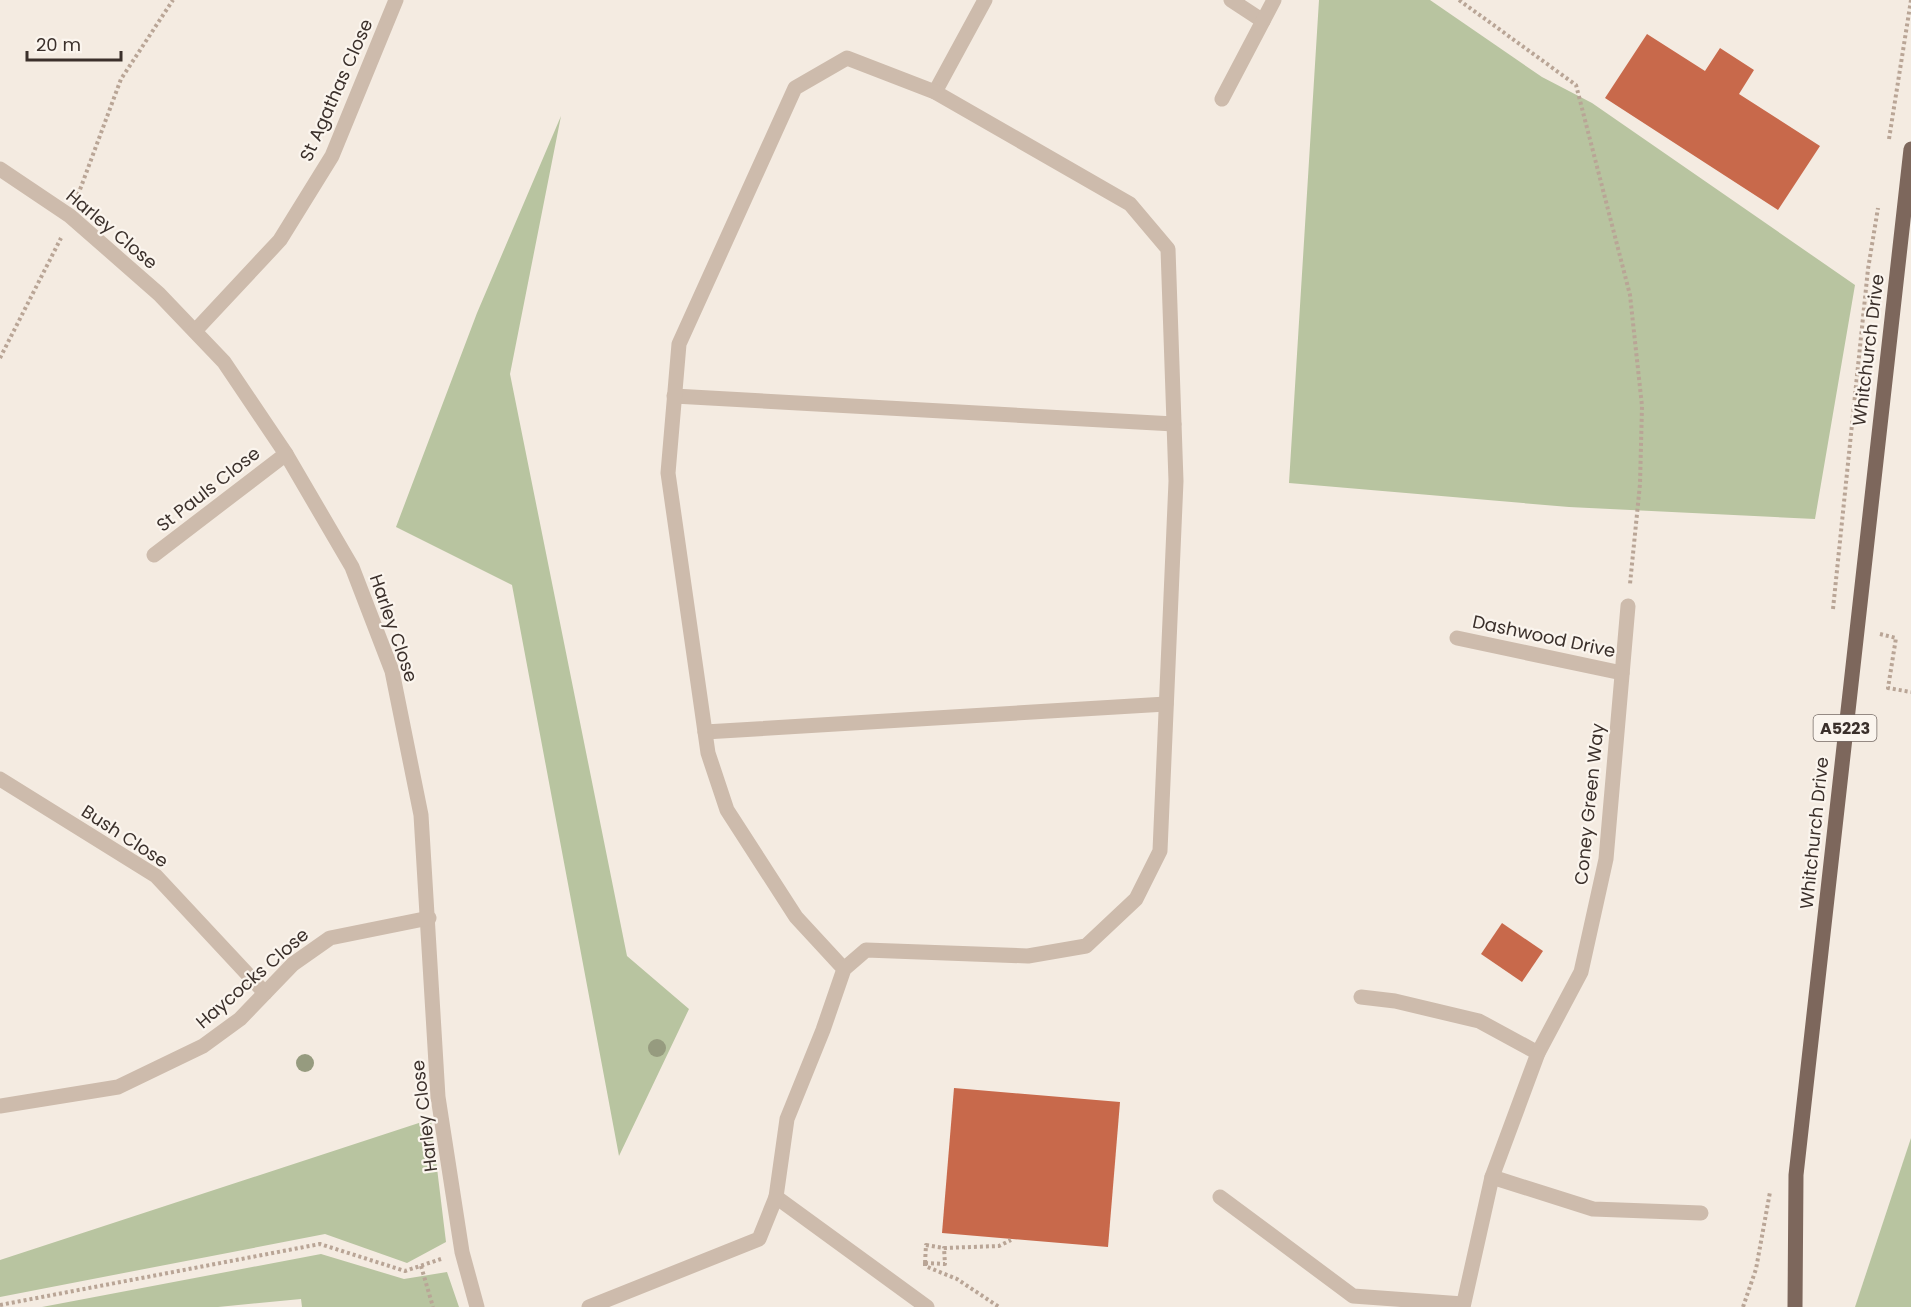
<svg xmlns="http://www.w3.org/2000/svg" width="1911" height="1307" viewBox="0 0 1911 1307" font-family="Poppins,sans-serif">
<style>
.green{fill:#b8c4a0}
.building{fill:#c8694b}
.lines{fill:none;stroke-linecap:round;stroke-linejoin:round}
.path{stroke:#b9a596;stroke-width:4;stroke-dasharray:3 3;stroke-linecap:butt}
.minor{stroke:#cdbbac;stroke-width:15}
.major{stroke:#7d675c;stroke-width:15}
.tree{fill:#969b7f}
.labels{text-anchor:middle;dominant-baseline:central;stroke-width:4.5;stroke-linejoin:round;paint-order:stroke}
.shield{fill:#fbf5ee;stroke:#756b66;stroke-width:1.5}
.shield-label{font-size:16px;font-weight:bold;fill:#3b302b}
.street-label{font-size:18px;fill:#3b302b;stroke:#fbf5ee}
</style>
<rect width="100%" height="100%" fill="#f4ebe1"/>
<!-- green -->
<g class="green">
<path d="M1319,0H1430L1542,77L1592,103L1855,285L1815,519L1569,507L1289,483Z"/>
<path d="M561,116L510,374L627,956L689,1009L619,1156L512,585L396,527L477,313Z"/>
<path d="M431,1119L446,1242L407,1263L325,1234L0,1297V1260Z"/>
<path d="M1911,1138V1307H1855Z"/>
<path d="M321,1254L404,1279L447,1272L459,1307H302L301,1299L218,1307H42Z"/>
</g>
<!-- building -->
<g class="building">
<path d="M1647,34L1705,71L1720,48L1754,70L1739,94L1820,146L1778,210L1605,98Z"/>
<path d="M1502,923L1543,951L1522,982L1481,954Z"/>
<path d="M954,1088L1120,1102L1108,1247L942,1233Z"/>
</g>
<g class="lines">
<!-- path -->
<g class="path">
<path d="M1459,0L1576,85L1630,295L1642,406L1640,484L1630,584"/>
<path d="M1889,139L1911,0"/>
<path d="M78,195L121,79L173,0"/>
<path d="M0,358L61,238"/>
<path d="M1833,609L1868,269L1878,208"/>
<path d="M1880,634L1896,638L1888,688L1911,692"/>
<path d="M925,1263L945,1264L944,1248L999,1246L1011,1240"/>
<path d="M925,1263V1266L957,1279L999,1307"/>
<path d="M925,1263L926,1245L944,1248"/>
<path d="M421,1266L433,1307"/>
<path d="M0,1305L320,1244L405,1271L441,1259"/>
<path d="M1743,1307L1756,1269L1770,1192"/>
</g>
<!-- minor -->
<g class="minor">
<path d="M1231,0L1263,21"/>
<path d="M935,92L985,0"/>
<path d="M1222,99L1274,0"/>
<path d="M0,169L70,216L159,294L224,362L286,454L352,567L392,671L421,815L438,1097L462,1252L477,1307"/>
<path d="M195,331L280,240L332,156L396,0"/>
<path d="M674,396L1174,424"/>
<path d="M154,555L286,454"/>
<path d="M1457,638L1622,673"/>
<path d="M705,732L1166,704"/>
<path d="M0,779L156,876L265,993"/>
<path d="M1361,997L1395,1001L1479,1021L1538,1053"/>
<path d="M0,1106L118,1087L203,1046L240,1019L293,964L330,938L429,918"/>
<path d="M1492,1177L1593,1209L1701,1213"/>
<path d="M776,1197L927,1307"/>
<path d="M1220,1197L1353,1296L1463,1304"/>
<path d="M589,1307L759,1239L776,1197L787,1119L823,1030L844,969L866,950L1028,956L1086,946L1136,899L1160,851L1176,481L1168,249L1130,204L935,92L847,58L795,88L679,344L668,473L708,753L727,810L796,917L844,969"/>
<path d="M1463,1307L1492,1177L1538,1053L1581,972L1606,859L1628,606"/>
</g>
<!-- major -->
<path class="major" d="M1795,1307L1796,1175L1911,149"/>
</g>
<!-- trees -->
<g class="tree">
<circle cx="657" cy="1048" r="9"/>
<circle cx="305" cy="1063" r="9"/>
</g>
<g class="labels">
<!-- shield labels -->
<rect class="shield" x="1813.5" y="715" width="63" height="26" rx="4.5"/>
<g class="shield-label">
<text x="1845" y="728">A5223</text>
</g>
<!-- street labels -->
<g class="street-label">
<text transform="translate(336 90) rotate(-66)">St Agathas Close</text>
<text transform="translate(112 229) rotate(40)">Harley Close</text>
<text transform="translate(1868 350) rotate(-83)">Whitchurch Drive</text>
<text transform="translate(208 489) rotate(-38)">St Pauls Close</text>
<text transform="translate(394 628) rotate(71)">Harley Close</text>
<text transform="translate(1544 636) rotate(12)">Dashwood Drive</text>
<text transform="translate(1589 804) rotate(-84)">Coney Green Way</text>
<text transform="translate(1814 833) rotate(-84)">Whitchurch Drive</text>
<text transform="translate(125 836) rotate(33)">Bush Close</text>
<text transform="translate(252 978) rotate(-41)">Haycocks Close</text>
<text transform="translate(424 1116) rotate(-97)">Harley Close</text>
</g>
</g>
<!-- scale -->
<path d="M27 51v9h94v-9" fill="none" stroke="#3b302b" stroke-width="3"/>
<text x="36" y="51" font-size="18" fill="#3b302b" stroke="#fbf5ee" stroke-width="4.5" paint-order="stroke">20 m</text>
</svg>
